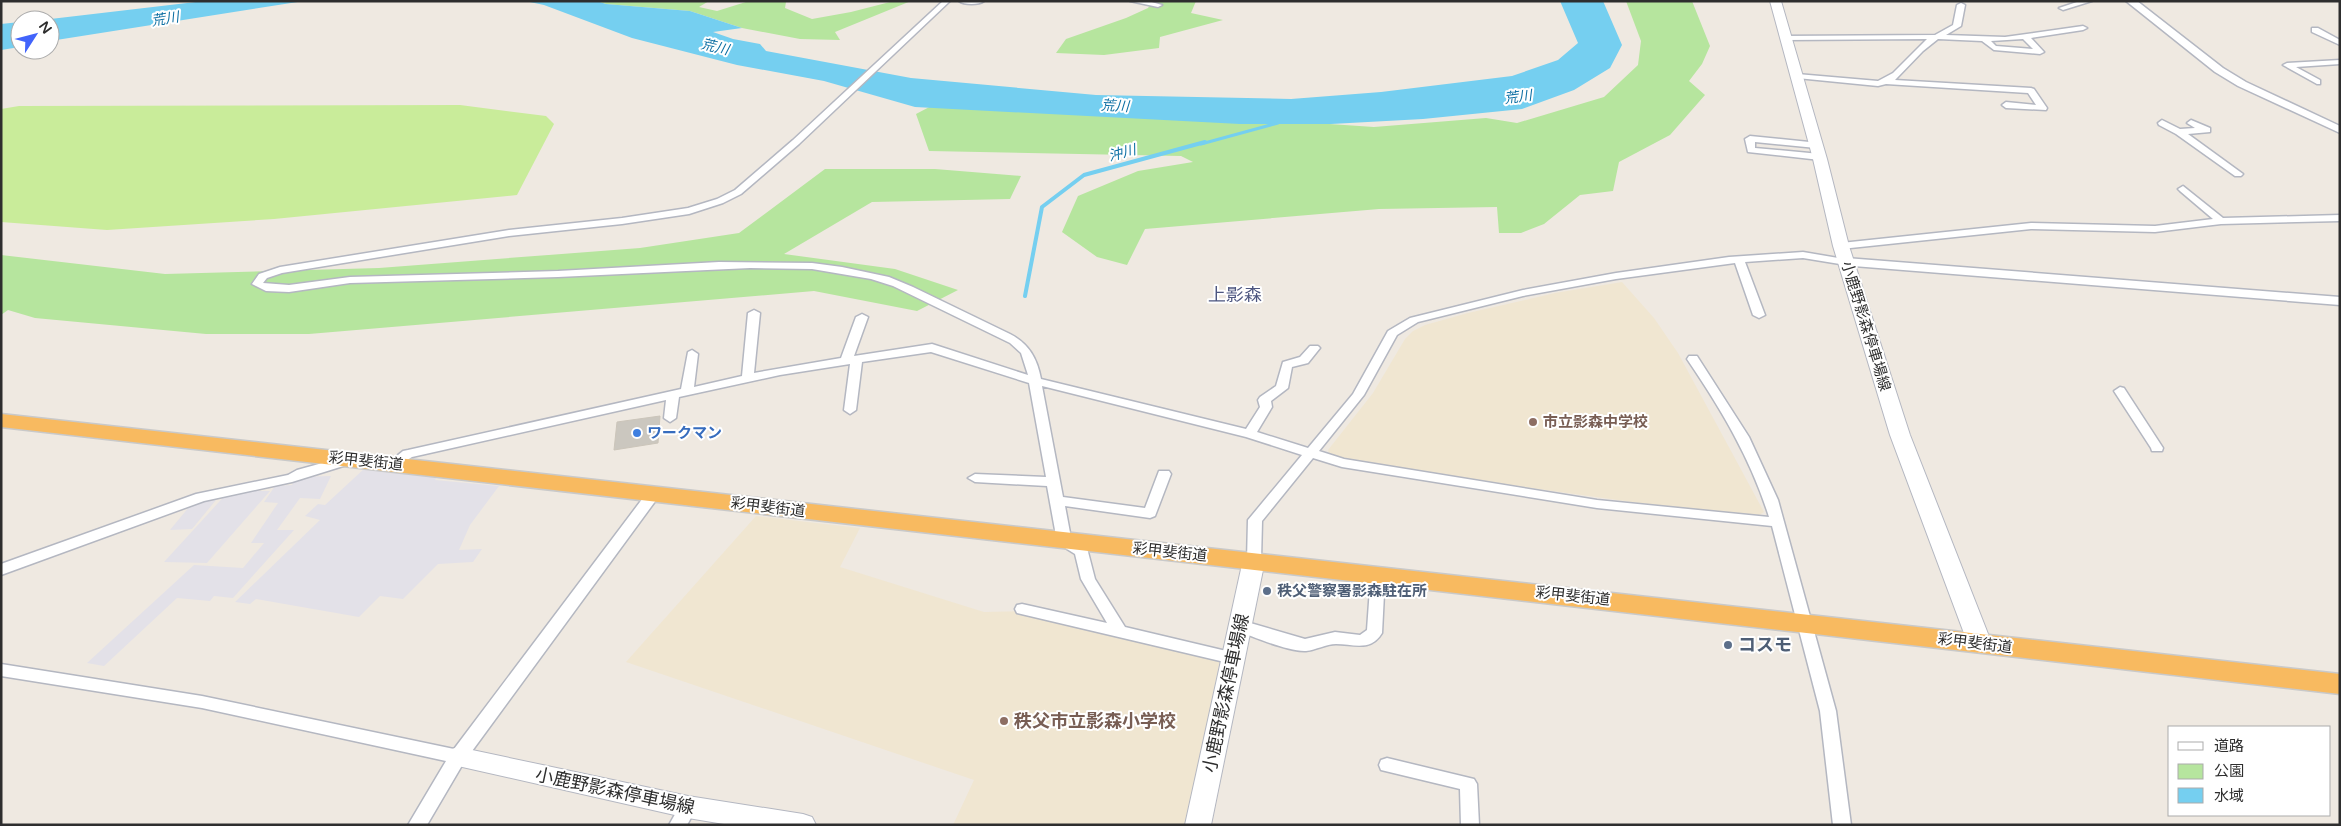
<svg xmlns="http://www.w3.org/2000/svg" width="2341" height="826" viewBox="0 0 2341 826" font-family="'Varela Round','Noto Sans JP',sans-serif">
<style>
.industrial{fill:#e3e1e8}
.education{fill:#f0e6d1}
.green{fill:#b6e59e}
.pitch{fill:#c9ec9a}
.water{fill:#75cff0}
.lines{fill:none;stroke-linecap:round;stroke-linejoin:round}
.stream-far1{stroke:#75cff0;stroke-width:3}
.stream{stroke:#75cff0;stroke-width:4}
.building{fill:#cbc7bf;stroke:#cbc5ba}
.minor-casing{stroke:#b4b7c1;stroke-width:3}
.tertiary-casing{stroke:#b4b7c1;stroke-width:3}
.secondary-casing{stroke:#b4b7c1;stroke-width:2}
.trunk-casing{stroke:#c9c9c9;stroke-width:3}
.minor{fill:#fff;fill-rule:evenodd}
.tertiary{fill:#fff;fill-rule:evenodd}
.secondary{fill:#fff;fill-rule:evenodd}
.trunk{fill:#f8ba60;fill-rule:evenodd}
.education-dot{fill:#8d6e63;stroke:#fff;stroke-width:2}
.shop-dot{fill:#3f7fe0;stroke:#fff;stroke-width:2}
.service-dot{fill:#5c6f8a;stroke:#fff;stroke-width:2}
.labels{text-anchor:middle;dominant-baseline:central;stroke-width:4;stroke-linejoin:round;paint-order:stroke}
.far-water-label{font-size:14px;font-style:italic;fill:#0d6fa3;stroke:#fff}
.street-label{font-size:15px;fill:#2e2e2e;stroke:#fff}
.education-label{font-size:15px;font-weight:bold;fill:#785e54;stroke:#fff;text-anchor:start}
.shop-label{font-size:15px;font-weight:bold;fill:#366cbe;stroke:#fff;text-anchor:start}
.service-label{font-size:15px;font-weight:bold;fill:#4e5e75;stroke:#fff;text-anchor:start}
.quarter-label{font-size:18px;fill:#4d5680;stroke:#fff}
.near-service-label{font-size:18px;font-weight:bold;fill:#4e5e75;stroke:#fff;text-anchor:start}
.near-street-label{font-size:18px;fill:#2e2e2e;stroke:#fff}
.near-education-label{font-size:18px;font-weight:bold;fill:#785e54;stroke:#fff;text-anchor:start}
</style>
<rect width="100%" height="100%" fill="#efe9e1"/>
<!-- industrial -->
<g class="industrial">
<path d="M365,468L437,476L435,480L499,486L470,525L459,550L482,549L473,562L438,564L403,599L380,596L359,617L256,599L250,604L235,602L320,520L305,516L318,504L325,505Z"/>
<path d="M331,476L320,499L300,498L277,530H294L233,598L214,596L210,601L177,598L104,666L87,663L194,565L243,568L264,543H251L278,503L264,502L275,486L292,485L297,477Z"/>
<path d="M229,491H270L207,563L164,562Z"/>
<path d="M216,500L192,529L170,530L194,501Z"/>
</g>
<!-- education -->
<g class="education">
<path d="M1622,282L1654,318L1678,353L1764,512L1759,515L1668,507L1360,464L1330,456L1328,450L1373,393L1405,339L1413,331L1425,325L1468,313L1555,293Z"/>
<path d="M756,516L860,528L840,567L984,612L1023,611L1220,659L1187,825H953L974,780L626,662Z"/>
</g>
<!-- green -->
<g class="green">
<path d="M597,1H709L699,7L717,11L749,1H783L786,2L785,8L812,19L851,12L894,1H911L835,32L840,40L800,39L742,28L690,11L606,4Z"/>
<path d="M1153,1H1196L1191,13L1223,20L1160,37L1159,48L1104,55L1056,53L1066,39L1126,18L1148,8Z"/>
<path d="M1626,1H1692L1710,46L1702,64L1689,81L1705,95L1670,135L1619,162L1613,191L1580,195L1544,224L1521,233H1499L1497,207L1379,209L1145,229L1127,265L1097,257L1062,232L1078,196L1138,171L1193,162L1181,156L929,151L916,114L937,103L1163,113L1374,127L1486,118L1517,123L1604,97L1638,65L1641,41Z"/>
<path d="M825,169H935L1021,176L1010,199L872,202L784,254L895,269L958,290L917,311L814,291L309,334H206L35,318L8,310L1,315V255L165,274L379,268L640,248L739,233Z"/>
</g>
<!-- pitch -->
<path class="pitch" d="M460,105L546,116L554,124L517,195L274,219L107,230L1,222V109L19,106Z"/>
<!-- water -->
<g class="water">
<path d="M204,1H304L50,41V20H42Z"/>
<path d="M525,1H597L606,4L690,11L742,28L713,32L733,39L760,44L766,51L911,78L1096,95L1291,99L1381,92L1512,76L1558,60L1578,43L1560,1H1603L1622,45L1610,68L1574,90L1522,109L1423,119L1331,124H1240L915,107L824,81L737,65L632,38L544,5Z"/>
<path d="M20,22V47L1,50V24Z"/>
</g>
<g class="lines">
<!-- stream-far1 -->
<path class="stream-far1" d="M1201,144L1278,123"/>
<!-- stream -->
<path class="stream" d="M1025,296L1042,207L1084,175L1205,142"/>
</g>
<!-- building -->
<path class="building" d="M660,416L658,443L614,450L617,422Z"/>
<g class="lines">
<defs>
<g id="minor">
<path d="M943,1H950L799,144L741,194L723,203L689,214L622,224L509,236L282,273L267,278L263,283L289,285L350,277L558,271L719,262L812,263L842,267L889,277L913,287L1010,334C1029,344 1037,358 1041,379L1246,429L1260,407L1258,400L1260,397L1276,386L1283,362L1300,357L1310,346H1318L1320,348L1308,363L1292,367L1288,388L1271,401L1272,407L1257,432L1308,448L1353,394L1388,331L1410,318L1523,290L1616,273L1729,257L1803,252L1850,260L1851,262L1846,265L1803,258L1745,262L1765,315L1759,318L1753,315L1735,263L1616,279L1523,296L1418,322L1397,335L1364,395L1319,451L1344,459L1597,500L1769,517C1751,459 1721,409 1687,359L1689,356H1697L1749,437L1778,500L1836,711L1851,825H1833L1820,711L1772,526L1597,508L1342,467L1313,458L1262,521L1261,560L1259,564H1249L1247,560L1248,520L1302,455L1246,437L1042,386L1063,497L1145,508L1159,471H1169L1171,474L1155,516L1150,518L1065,506L1071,538L1087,548L1095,579L1125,627L1239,654L1241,658L1239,662L1233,664L1017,613L1015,609L1017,605L1022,604L1107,623L1081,579L1075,554L1059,544L1057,541L1047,486L975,482L968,478L975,474L1046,477L1029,383L931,352L862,362L856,410L850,414L844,410L850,364L780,375L679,397L676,418L670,422L664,418L666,400L412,457L394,468L387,464L403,451L408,450L681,389L688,352L692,350L698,354L694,387L742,376L748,313L754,310L760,313L754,373L841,358L856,317L862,314L868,317L854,356L932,344L1028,375L1021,353L1010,343L893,286L871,279L812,269L750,268L558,277L350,283L289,292L266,291L252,284L259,274L280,267L509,230L622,218L688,208L717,199L735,190L793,140Z"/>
<path d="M959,1H984C979,5 964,5 959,1Z"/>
<path d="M1130,1H1148L1162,5L1158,7Z"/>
<path d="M2080,1H2092L2063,10L2059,8Z"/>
<path d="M1961,3L1965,5L1961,26L1946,35L2005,37L2083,26L2087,28L2083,30L2031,38L2044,52L2040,54L1994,50L1982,41L1938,39L1923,51L1895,80L2031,88L2034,89L2047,108L2046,110L2006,108L2002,105L2006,102L2036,105L2028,93L1886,84L1878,86L1797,78L1793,76L1797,74L1878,81L1893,73L1927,39L1786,40H1783V36L1935,35L1953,25L1957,5ZM2023,39L2033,49L1996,46L1991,41Z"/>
<path d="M2312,28H2318L2340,40V45L2312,32Z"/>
<path d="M2340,60V64L2296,67L2320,80V84H2317L2283,65L2287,63Z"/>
<path d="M2162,120L2180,129L2195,128L2187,123L2191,120L2210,128V132L2188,134L2243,174L2241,176H2235L2176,134L2159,125L2158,123Z"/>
<path d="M1750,136L1819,143V147L1816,148L1755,142V148L1820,154L1825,157L1820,160L1748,152L1745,139Z"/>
<path d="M2183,186L2223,218L2340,215V221L2221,224L2155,232L2031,229L1841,249L1836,246L1841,243L2031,223L2155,226L2213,219L2180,191L2178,189Z"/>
<path d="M2120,387L2124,388L2163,448L2162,451H2152L2151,448L2114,391Z"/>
<path d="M348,456L355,460L353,463L292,482L204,501L1,575V564L196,494L288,475L297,470Z"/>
<path d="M654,489L661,493L659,496L464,762L427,825H408L446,761L202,708L1,676V664L202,696L454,749L649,490Z"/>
<path d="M1378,569L1383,570L1385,574L1382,633C1371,652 1353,644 1336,644C1326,644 1316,650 1306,651C1288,652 1252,636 1235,630L1232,626L1235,622L1240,620L1305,639L1335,632L1360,635L1367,630L1371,574L1373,570Z"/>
<path d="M1387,758L1474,779L1477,784L1479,825H1461L1460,789L1381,770L1379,765L1381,760Z"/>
<path d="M688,800L694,802L697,807L687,825H669L682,802Z"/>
</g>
<g id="tertiary">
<path d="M2126,1H2137L2223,68L2246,82L2340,126V133L2238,86L2215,72Z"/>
<path d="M1846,258L2340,297V305L1841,265L1839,262L1841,259Z"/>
</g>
<g id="secondary">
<path d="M1770,1H1781L1827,159L1849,246L1910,435L1992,644L1988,650L1980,653L1972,650L1968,644L1890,435L1833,246L1813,159Z"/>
<path d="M1254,553L1262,555L1265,560L1211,825H1185L1243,560L1246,555Z"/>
<path d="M458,747L688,796L803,814L812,817L816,825H730L688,818L449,764L445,757L449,750Z"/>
</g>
<path id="trunk" d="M1,414L2340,674V694L1,427Z"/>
</defs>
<!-- minor casing -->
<use href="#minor" class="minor-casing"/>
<!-- tertiary casing -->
<use href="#tertiary" class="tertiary-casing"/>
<!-- secondary casing -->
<use href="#secondary" class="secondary-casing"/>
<!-- trunk casing -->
<use href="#trunk" class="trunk-casing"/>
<!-- minor -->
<use href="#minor" class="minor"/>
<!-- tertiary -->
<use href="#tertiary" class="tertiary"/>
<!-- secondary -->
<use href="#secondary" class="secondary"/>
<!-- trunk -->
<use href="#trunk" class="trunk"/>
</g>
<!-- markers -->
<g class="education-dot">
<circle cx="1533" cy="422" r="5"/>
<circle cx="1004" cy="721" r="5"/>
</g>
<circle class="shop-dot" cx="637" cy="433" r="5"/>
<g class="service-dot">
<circle cx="1267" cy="591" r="5"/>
<circle cx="1728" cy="645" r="5"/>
</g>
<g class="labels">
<!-- far-water labels -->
<g class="far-water-label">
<text transform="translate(165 19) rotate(-9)">荒川</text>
<text transform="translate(715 47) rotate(13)">荒川</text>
<text transform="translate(1518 97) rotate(-7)">荒川</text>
<text transform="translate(1115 106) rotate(3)">荒川</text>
<text transform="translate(1122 153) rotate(-15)">沖川</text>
</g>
<!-- street labels -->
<g class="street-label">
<text transform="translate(1866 326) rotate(73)">小鹿野影森停車場線</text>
<text transform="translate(366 461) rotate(6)">彩甲斐街道</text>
<text transform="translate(768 507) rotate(7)">彩甲斐街道</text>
<text transform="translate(1170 552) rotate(6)">彩甲斐街道</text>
<text transform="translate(1573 596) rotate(6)">彩甲斐街道</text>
<text transform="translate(1975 643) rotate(7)">彩甲斐街道</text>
</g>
<!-- education labels -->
<g class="education-label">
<text x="1543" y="422">市立影森中学校</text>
</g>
<!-- shop labels -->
<g class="shop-label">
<text x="647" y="433">ワークマン</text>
</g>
<!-- service labels -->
<g class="service-label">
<text x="1277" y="591">秩父警察署影森駐在所</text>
</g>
<!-- quarter labels -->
<g class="quarter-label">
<text x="1235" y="295">上影森</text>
</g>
<!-- near-service labels -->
<g class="near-service-label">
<text x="1738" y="645">コスモ</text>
</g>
<!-- near-street labels -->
<g class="near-street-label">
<text transform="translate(1226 693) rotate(-78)">小鹿野影森停車場線</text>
<text transform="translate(615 791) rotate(12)">小鹿野影森停車場線</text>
</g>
<!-- near-education labels -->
<g class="near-education-label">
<text x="1014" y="721">秩父市立影森小学校</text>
</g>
</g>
<!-- border -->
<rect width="2341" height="826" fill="none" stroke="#2e2e2e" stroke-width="5"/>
<!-- legend -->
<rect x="2168" y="726" width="162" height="90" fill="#ffffff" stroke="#ababab"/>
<rect x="2178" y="742" width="25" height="8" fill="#ffffff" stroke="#ababab"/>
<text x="2214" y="751" font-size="15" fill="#2e2e2e">道路</text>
<rect x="2178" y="764" width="25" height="15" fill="#b6e59e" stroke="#ababab"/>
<text x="2214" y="776" font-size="15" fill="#2e2e2e">公園</text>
<rect x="2178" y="788" width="25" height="15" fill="#75cff0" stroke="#ababab"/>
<text x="2214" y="801" font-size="15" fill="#2e2e2e">水域</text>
<!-- north arrow -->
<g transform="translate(35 35) rotate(54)"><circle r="24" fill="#ffffff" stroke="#ababab"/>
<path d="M0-4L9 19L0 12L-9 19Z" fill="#4264fb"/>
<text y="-8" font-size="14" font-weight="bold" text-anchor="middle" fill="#2e2e2e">N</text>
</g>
</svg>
